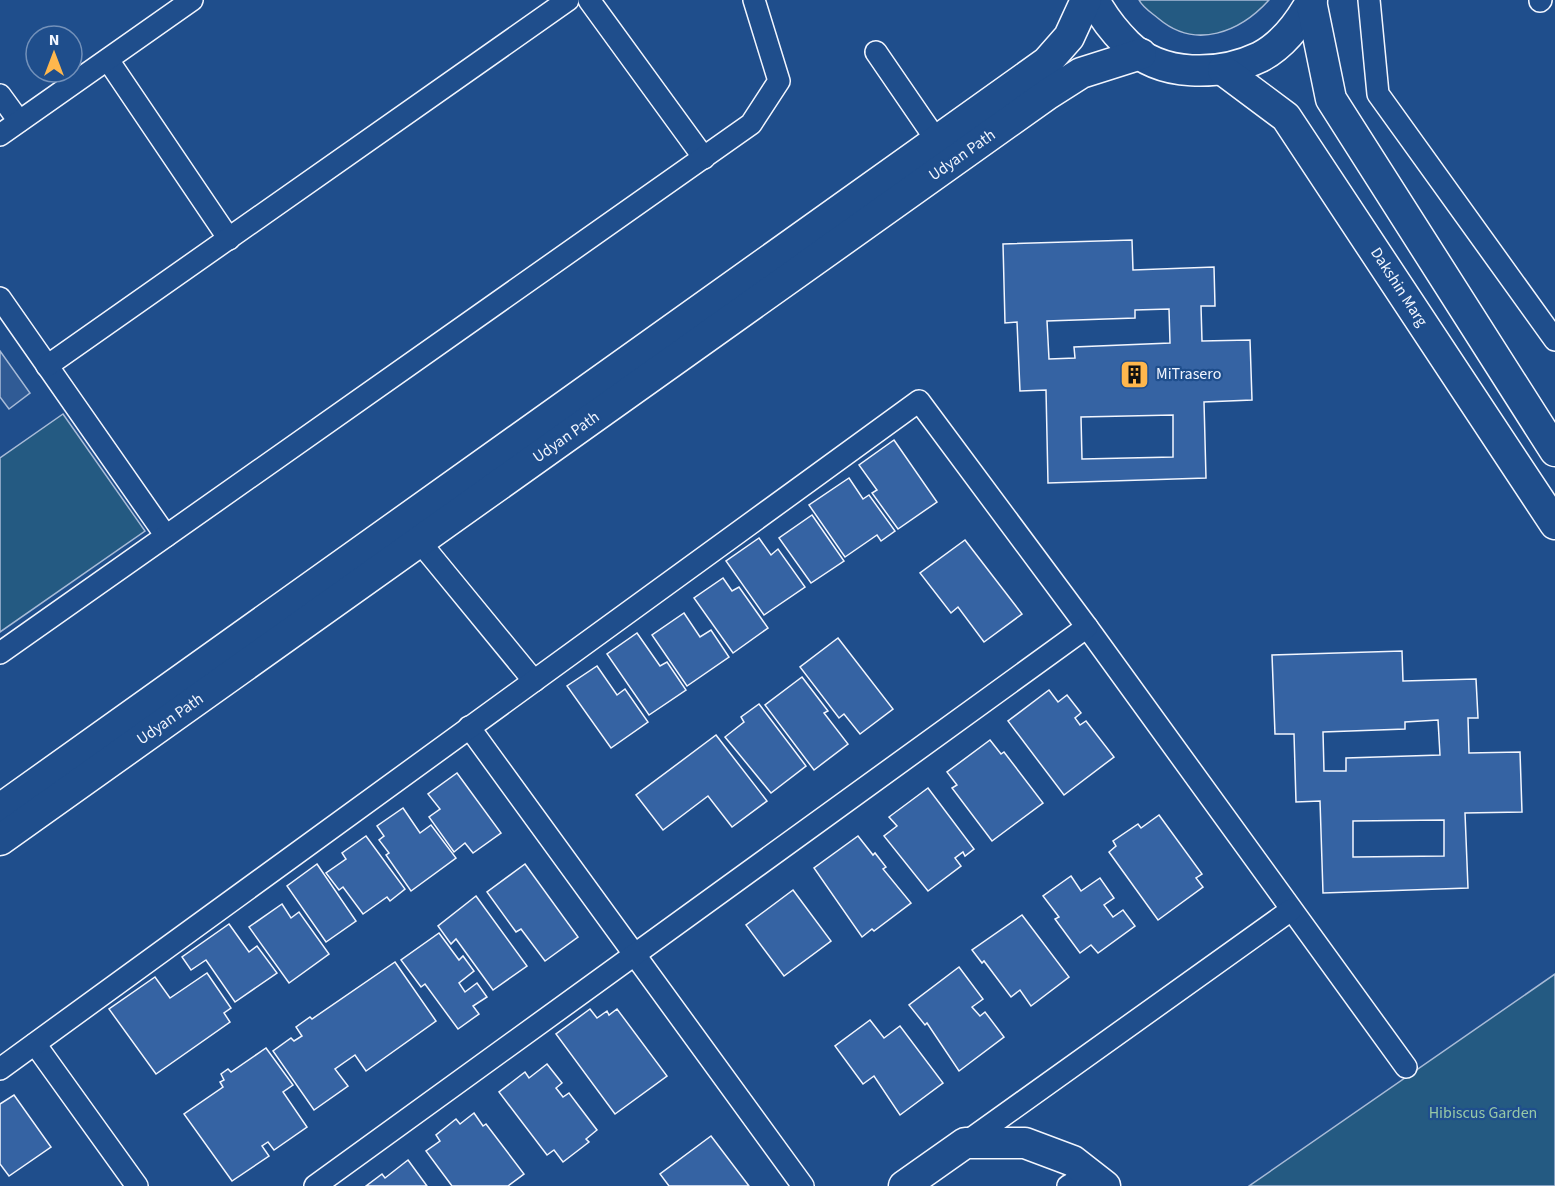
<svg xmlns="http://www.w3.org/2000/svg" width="1555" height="1186" viewBox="0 0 1555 1186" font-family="'Source Sans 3',sans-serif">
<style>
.green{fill:#245a82;stroke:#a8bbd7;stroke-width:1.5}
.parking{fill:#305b95;stroke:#a8bbd7;stroke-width:1.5}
.building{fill:#3563a3;stroke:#f2f6ff;stroke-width:1.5;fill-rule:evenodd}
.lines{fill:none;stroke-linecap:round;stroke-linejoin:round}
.street-casing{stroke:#f2f6ff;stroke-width:24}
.secondary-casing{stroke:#f2f6ff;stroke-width:33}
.street{stroke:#1f4e8c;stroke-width:21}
.secondary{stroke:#1f4e8c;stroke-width:30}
.labels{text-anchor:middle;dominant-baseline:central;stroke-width:4.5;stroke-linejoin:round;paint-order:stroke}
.street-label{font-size:16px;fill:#f2f6ff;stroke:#1f4e8c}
.poi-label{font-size:16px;fill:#f2f6ff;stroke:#1f4e8c;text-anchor:start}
.park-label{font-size:16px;fill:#97c8a6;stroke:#1f4e8c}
</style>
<rect width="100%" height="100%" fill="#1f4e8c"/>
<!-- green -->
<g class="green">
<path d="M1139,0H1269C1240,32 1196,50 1159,19C1152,13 1143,8 1139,0Z"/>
<path d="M63,414L145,531L0,632V458Z"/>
<path d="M1555,974V1186H1249Z"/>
</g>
<!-- parking -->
<path class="parking" d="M0,351L30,393L9,409L0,397Z"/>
<!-- building -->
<g class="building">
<path d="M1132,240L1133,270L1214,267L1215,306H1201L1202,341L1250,340L1252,400L1204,402L1206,478L1048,483L1046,390L1020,391L1017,322L1005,323L1003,244ZM1169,309L1170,343L1074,347L1075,358L1049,359L1047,321L1135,318V310ZM1173,415V457L1082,459L1081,417Z"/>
<path d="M894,440L937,502L898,529L872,493L877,490L859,465Z"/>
<path d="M849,478L863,499L869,495L895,531L881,541L877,535L845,557L809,505Z"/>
<path d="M812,515L844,561L811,583L779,538Z"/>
<path d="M759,538L771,555L778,549L805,587L764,615L726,561Z"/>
<path d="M965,540L1022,614L984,642L958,607L951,613L920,573Z"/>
<path d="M723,578L732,591L739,587L768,628L733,653L694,598Z"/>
<path d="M684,613L700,637L711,630L729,657L687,686L652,635Z"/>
<path d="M637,633L660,666L667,662L686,690L649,715L607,654Z"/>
<path d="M838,638L893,709L860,734L844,714L839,718L800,667Z"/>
<path d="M1402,651L1403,681L1476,679L1478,718H1468L1469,753L1520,752L1522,812L1465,813L1468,888L1323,893L1320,801L1296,802L1294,734H1275L1272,655ZM1438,720L1440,755L1346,758V771H1324L1323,732L1405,729V722ZM1444,820V856L1353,857V821Z"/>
<path d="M597,666L617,695L625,689L648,722L611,748L567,686Z"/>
<path d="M802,677L828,711L824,713L848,744L814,770L765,705Z"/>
<path d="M1049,690L1058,702L1067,695L1081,713L1075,718L1080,725L1086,721L1114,757L1064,795L1008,721Z"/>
<path d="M759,704L806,766L771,793L725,737L744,722L741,717Z"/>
<path d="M716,735L767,801L732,827L708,796L663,830L636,795Z"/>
<path d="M990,740L1001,754L1004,752L1043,803L992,841L952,788L957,785L947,772Z"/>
<path d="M457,773L501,833L473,853L465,843L454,852L429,817L440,809L428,794Z"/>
<path d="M928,788L974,849L965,856L963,852L955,858L961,866L928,891L884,836L897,826L889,817Z"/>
<path d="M403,808L420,833L431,825L456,858L411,891L386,855L389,853L379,840L384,836L377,826Z"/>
<path d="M1159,815L1202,874L1196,878L1203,887L1158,920L1109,852L1116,846L1113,841L1138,824L1141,828Z"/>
<path d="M366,836L405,889L390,901L387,897L363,914L343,887L339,890L326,873L346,859L342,853Z"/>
<path d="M858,836L873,855L875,853L886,867L883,869L911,903L874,931L872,929L862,937L814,868Z"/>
<path d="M317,864L356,921L326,942L287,886Z"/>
<path d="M525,864L578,937L545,961L521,929L516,932L487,892Z"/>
<path d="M1071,876L1081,891L1100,878L1114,898L1104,905L1113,917L1123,910L1135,926L1098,953L1091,945L1080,953L1055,919L1059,917L1043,896Z"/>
<path d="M793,890L831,941L784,976L746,925Z"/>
<path d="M476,896L527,966L493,990L456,939L451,944L438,926Z"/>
<path d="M282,904L291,918L299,912L329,954L289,983L249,927Z"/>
<path d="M1022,915L1069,977L1031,1006L1020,990L1011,997L984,961L982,963L972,950Z"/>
<path d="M229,924L249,952L257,946L277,973L235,1002L206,960L191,970L182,957Z"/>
<path d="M439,933L459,960L463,956L474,971L459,983L465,992L477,983L487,997L473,1006L479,1014L458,1029L425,984L421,987L401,960Z"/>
<path d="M395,962L436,1021L366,1071L355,1055L335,1069L348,1086L314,1110L273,1051L291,1038L294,1041L302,1036L296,1027L310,1017L312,1019Z"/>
<path d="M959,967L983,999L972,1007L980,1016L985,1012L1004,1037L959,1071L927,1023L925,1025L909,1005Z"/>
<path d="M207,973L231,1008L224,1013L230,1022L156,1074L109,1009L155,977L170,998Z"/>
<path d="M590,1009L597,1018L607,1011L609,1015L617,1009L667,1076L615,1114L556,1034Z"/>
<path d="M870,1020L884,1038L900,1026L943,1083L900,1115L874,1076L863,1084L835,1046Z"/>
<path d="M266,1048L293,1085L283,1092L307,1127L274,1150L268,1142L262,1146L269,1156L232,1181L184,1114L223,1087L220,1082L224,1080L221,1074L228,1069L231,1072Z"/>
<path d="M547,1064L562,1083L556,1088L563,1097L569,1093L597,1130L586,1139L589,1142L563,1162L554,1150L547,1155L499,1092L525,1072L529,1078Z"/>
<path d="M14,1095L51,1147L9,1176L0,1164V1104Z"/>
<path d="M474,1113L483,1126L486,1124L524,1174L508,1186H452L426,1151L440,1141L436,1135L456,1119L460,1124Z"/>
<path d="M711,1136L749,1186H669L660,1174Z"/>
<path d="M408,1160L427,1186H366L382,1174L385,1178Z"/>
</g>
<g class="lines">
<defs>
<g id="street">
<path d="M589,0L704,158"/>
<path d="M1369,0L1378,94L1555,340"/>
<path d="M1540,1L1541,0"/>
<path d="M876,52L937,141"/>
<path d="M108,60L229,239"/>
<path d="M0,95L19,121"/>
<path d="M0,135L192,0"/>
<path d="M0,298L166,536"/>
<path d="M47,366L568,0"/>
<path d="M419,541L534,681"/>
<path d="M0,653L751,124L779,81L754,0"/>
<path d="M469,727L803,1186"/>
<path d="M35,1044L137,1186"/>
<path d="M0,1069L919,401L1087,627L1406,1067"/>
<path d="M965,1143L1291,910"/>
<path d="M315,1186L1087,627"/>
<path d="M1068,1186L1089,1174"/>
</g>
<g id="secondary">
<path d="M1094,0C1102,15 1115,32 1127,44C1161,78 1220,76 1260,57C1283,45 1300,22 1312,0"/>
<path d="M1311,1L1331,99L1555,451"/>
<path d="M1223,70L1286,117L1555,524"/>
<path d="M0,809L1047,62L1069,37L1086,0"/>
<path d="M0,840L1048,94L1081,73L1141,54"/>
<path d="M904,1186L965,1143H1025L1073,1161L1105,1186"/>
</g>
</defs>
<!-- street casing -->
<use href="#street" class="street-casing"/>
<!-- secondary casing -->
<use href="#secondary" class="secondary-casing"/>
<!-- street -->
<use href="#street" class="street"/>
<!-- secondary -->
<use href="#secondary" class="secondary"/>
</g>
<!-- icons -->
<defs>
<symbol id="building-square" viewBox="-11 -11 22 22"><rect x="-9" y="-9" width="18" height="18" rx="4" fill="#ffb74d" stroke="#1f4e8c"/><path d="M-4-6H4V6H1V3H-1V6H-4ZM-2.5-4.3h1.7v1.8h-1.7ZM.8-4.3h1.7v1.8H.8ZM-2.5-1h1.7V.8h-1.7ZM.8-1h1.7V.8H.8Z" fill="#111"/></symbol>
</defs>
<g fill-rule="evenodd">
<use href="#building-square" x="1118" y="358" width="33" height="33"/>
</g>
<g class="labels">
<!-- street labels -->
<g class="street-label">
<text transform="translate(962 155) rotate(-35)">Udyan Path</text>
<text transform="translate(1399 287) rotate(57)">Dakshin Marg</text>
<text transform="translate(566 437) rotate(-35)">Udyan Path</text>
<text transform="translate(170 719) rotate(-35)">Udyan Path</text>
</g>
<!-- poi labels -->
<g class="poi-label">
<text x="1156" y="374">MiTrasero</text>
</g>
<!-- park labels -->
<g class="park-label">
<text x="1483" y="1113">Hibiscus Garden</text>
</g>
</g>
<!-- north arrow -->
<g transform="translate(54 54)"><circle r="28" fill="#1f4e8c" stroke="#7391ba" stroke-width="1.5"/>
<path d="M0-4.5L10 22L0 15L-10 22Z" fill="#ffb74d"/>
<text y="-9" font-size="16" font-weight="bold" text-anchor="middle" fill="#f2f6ff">N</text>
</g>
</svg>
